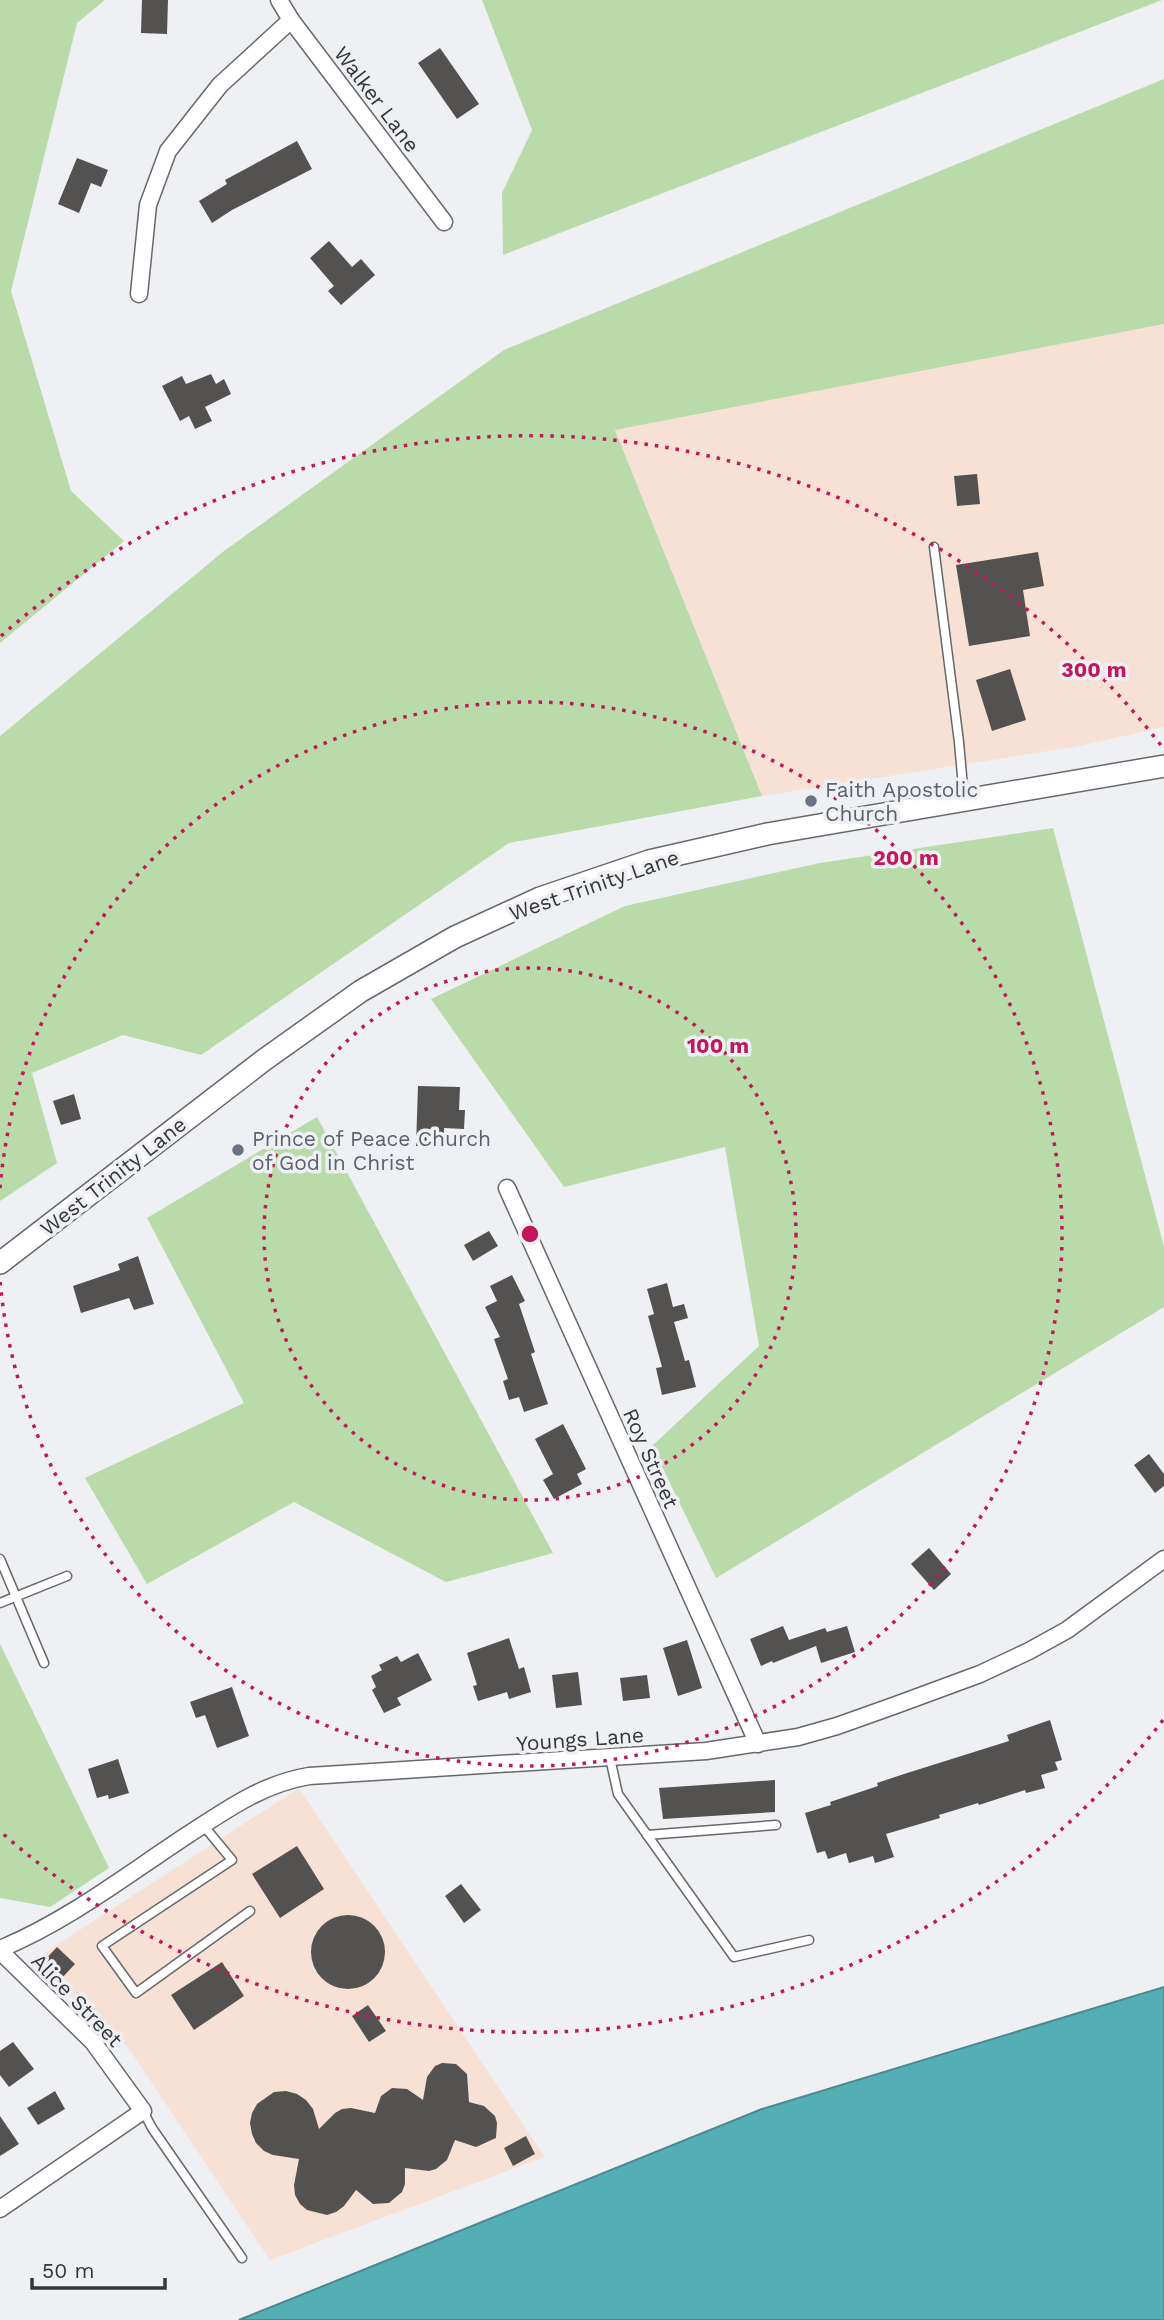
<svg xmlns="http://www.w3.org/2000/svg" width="1164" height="2320" viewBox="0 0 1164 2320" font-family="'Work Sans',sans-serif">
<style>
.industrial{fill:#f7e1d4}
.green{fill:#b9daa9}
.water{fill:#54aeb6;stroke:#4b8a90;stroke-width:2}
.building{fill:#545250}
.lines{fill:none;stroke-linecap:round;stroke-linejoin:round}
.lane-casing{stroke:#66686a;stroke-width:11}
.street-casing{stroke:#66686a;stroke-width:19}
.secondary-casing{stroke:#66686a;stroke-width:24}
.lane{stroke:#fff;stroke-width:8}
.street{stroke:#fff;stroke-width:16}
.secondary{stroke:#fff;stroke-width:21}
.ring{fill:none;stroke:#c2185b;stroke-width:3.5;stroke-dasharray:3.5 7}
.worship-dot{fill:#6b7280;stroke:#eef0f3;stroke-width:2.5}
.labels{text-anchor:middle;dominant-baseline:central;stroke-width:7;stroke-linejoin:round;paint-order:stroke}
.street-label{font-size:21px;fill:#353637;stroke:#eef0f3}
.worship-label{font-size:21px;fill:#5b616d;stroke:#eef0f3;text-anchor:start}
.centre{fill:#c2185b;stroke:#eef0f3;stroke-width:3.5}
.ring-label{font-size:21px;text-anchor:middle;font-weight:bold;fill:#c2185b;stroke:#eef0f3;stroke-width:7;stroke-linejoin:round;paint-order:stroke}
</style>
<rect width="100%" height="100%" fill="#eef0f3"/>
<!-- industrial -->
<g class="industrial">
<path d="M1164,324V727L1074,747L762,796L615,430Z"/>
<path d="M299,1788L545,2157L270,2260L128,2047L32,1961Z"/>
</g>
<!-- green -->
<g class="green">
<path d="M0,0H105L77,23L11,291L71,491L124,541L0,643Z"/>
<path d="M482,0H1162L503,255L502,193L532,130Z"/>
<path d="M1164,79V324L615,430L762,796L509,843L201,1055L123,1035L32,1073L57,1163L0,1201V736L224,551L504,350Z"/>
<path d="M1053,828L1164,1247V1307L716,1578L652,1446L759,1346L725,1147L564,1187L431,999L625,906L820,863Z"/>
<path d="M317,1117L553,1553L446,1582L294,1502L147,1584L85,1478L244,1403L147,1218Z"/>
<path d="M0,1644L109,1868L50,1907L0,1898Z"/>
</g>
<!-- water -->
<path class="water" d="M1164,1987V2320H239L762,2109Z"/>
<!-- building -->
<g class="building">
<path d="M142,0H168L167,34L141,33Z"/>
<path d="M440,48L479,104L457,119L418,63Z"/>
<path d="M297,141L312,169L232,210L212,223L199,201L227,184L225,180Z"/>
<path d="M77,158L108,170L101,187L91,183L79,213L58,204Z"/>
<path d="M329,241L352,267L361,259L375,275L341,305L328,291L334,286L310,258Z"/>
<path d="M211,374L216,384L224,379L231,394L205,407L212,421L195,429L189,416L180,421L162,386L182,376L186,384Z"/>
<path d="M977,474L980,504L957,506L954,476Z"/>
<path d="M1038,552L1044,586L1023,590L1030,636L969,646L956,565Z"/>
<path d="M1010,669L1026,720L992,731L976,680Z"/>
<path d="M418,1086L460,1087L459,1110H465L464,1129L444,1128V1147L416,1146Z"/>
<path d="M74,1094L81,1119L61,1125L53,1101Z"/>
<path d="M489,1231L498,1246L473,1261L464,1245Z"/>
<path d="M138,1256L154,1304L134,1310L129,1298L81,1313L73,1286L120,1270L118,1264Z"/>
<path d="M512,1275L525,1301L519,1304L535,1352L531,1354L548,1404L524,1412L519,1397L509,1400L503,1381L508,1379L494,1339L500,1337L485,1307L497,1301L490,1286Z"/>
<path d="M667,1283L673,1307L684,1304L688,1318L674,1322L685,1361L689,1360L696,1387L662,1395L656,1368L662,1367L648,1316L654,1314L647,1289Z"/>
<path d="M563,1424L586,1469L577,1474L582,1484L554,1499L543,1480L553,1474L535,1439Z"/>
<path d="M1149,1454L1164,1474V1486L1155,1493L1134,1465Z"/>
<path d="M929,1548L951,1574L934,1590L911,1564Z"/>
<path d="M783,1626L789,1640L825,1628L827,1632L847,1626L855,1652L821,1663L816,1646L773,1663L772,1661L761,1666L750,1639Z"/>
<path d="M509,1638L519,1669L524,1667L531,1692L509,1699L507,1692L478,1701L473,1686L477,1685L467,1653Z"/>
<path d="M687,1640L702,1688L678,1696L663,1648Z"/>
<path d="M418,1653L432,1680L397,1698L401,1705L384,1713L372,1690L376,1687L371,1676L382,1670L379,1665L397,1656L401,1662Z"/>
<path d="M578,1672L582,1705L556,1708L552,1675Z"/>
<path d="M647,1675L650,1698L623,1701L620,1678Z"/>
<path d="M232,1687L249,1736L217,1748L205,1715L196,1718L190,1702Z"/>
<path d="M1050,1720L1062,1760L1055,1762L1058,1770L1041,1775L1045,1788L1026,1793L1025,1790L979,1805L978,1803L939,1815L940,1818L886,1834L894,1857L875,1863L873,1856L849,1863L846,1853L828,1859L825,1851L817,1853L805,1813L831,1805L830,1802L878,1786L877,1783L904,1774L1009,1741L1007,1735Z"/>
<path d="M118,1759L129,1793L109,1799L108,1795L97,1798L88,1769Z"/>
<path d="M775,1780V1812L663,1819L659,1788Z"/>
<path d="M297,1846L324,1889L280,1918L252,1874Z"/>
<path d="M461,1884L481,1910L464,1923L445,1896Z"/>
<circle cx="348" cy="1952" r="37"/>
<path d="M57,1947L75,1964L61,1979L43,1962Z"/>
<path d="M222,1962L244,1996L194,2030L171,1995Z"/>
<path d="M368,2005L386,2031L369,2042L352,2016Z"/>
<path d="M13,2042L34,2069L9,2087L0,2075V2051Z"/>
<path d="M442,2063L456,2064L467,2074L469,2102L484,2106L495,2116L497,2123L496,2138L476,2147L455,2140L447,2160L436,2169L429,2171L405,2168V2184L402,2192L389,2203L373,2204L356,2190L344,2206L336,2212L327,2215L307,2210L300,2204L295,2195L294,2185L299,2159L273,2155L264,2151L256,2143L252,2134L250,2123L252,2113L257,2104L274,2092L286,2091L297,2094L306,2100L313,2109L319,2129L335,2113L342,2109L351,2108L375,2113L381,2096L392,2088L407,2089L423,2100L427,2077L435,2066Z"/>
<path d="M55,2091L65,2109L38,2125L27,2108Z"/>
<path d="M0,2116L19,2144L0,2156Z"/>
<path d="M526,2136L535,2154L513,2166L504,2148Z"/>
</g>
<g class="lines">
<defs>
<g id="lane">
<path d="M934,547L959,742L964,798"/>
<path d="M0,1559L44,1663"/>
<path d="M0,1603L67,1576"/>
<path d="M610,1758L618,1794L734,1957L809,1940"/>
<path d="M203,1825L232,1860L102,1946L136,1993L250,1911"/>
<path d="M647,1835L776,1825"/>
<path d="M143,2111L152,2128L242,2258"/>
</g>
<g id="street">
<path d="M279,0L291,20L444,222"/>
<path d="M139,294L148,205L168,151L220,85L291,20"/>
<path d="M507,1188L758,1744"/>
<path d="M0,1949C68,1921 128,1874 189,1834C228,1809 262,1784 309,1776L706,1751L798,1737L837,1726L896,1705L980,1674L1029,1651L1067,1630L1164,1559"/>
<path d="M0,1951L93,2042L143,2111L0,2209"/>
</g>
<path id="secondary" d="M0,1263L264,1060L361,991L455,937L540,898L649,861L767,834L1164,766"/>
</defs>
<!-- lane casing -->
<use href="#lane" class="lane-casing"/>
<!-- street casing -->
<use href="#street" class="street-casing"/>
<!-- secondary casing -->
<use href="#secondary" class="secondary-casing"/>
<!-- lane -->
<use href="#lane" class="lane"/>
<!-- street -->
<use href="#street" class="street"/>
<!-- secondary -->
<use href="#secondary" class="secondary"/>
</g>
<!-- distance rings -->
<g class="ring">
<circle cx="530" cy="1234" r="266"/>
<path d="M0 1188A532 532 0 1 1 0 1280"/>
<path d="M1163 1720A798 798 0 0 1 1 1832M1 636A798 798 0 0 1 1163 748"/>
</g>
<!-- markers -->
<g class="worship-dot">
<circle cx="811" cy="801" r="7"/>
<circle cx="238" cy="1150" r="7"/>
</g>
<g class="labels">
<!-- street labels -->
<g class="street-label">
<text transform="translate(377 99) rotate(53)">Walker Lane</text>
<text transform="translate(594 885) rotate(-19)">West Trinity Lane</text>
<text transform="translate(113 1176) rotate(-38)">West Trinity Lane</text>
<text transform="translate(651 1458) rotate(66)">Roy Street</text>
<text transform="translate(580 1739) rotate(-4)">Youngs Lane</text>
<text transform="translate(77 2000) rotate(46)">Alice Street</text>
</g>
<!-- worship labels -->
<g class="worship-label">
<text x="825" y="789">Faith Apostolic<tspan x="825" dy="24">Church</tspan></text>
<text x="252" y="1138">Prince of Peace Church<tspan x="252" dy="24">of God in Christ</tspan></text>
</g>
</g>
<circle cx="530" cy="1234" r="10" class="centre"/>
<g class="ring-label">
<text x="1094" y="677">300 m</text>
<text x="906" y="865">200 m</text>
<text x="718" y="1053">100 m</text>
</g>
<!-- scale -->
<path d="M32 2278v10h133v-10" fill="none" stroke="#353637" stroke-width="3.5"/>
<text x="42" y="2278" font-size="21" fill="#353637" stroke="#eef0f3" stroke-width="5" paint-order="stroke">50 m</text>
</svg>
